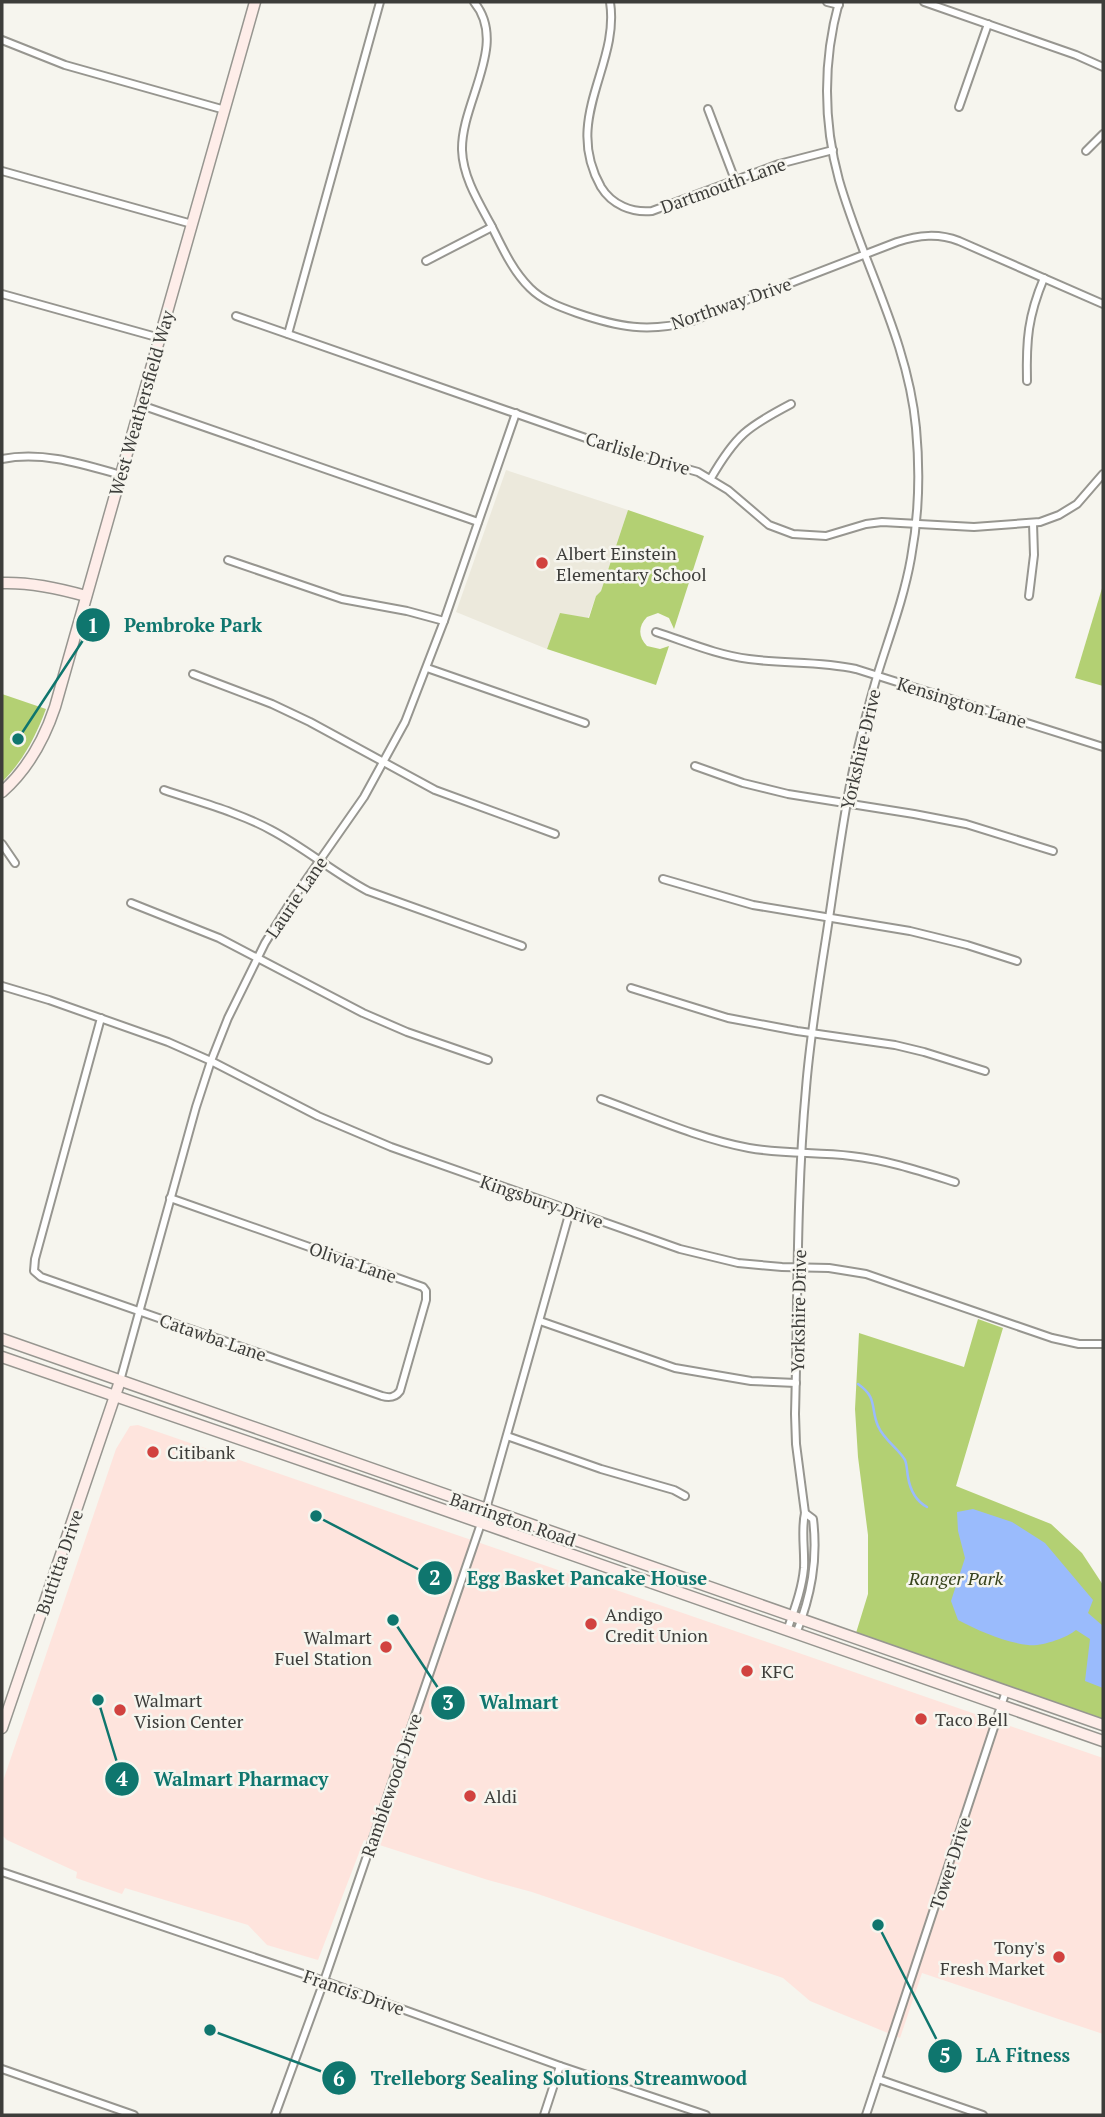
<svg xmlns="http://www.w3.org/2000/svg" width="1105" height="2117" viewBox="0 0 1105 2117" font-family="'PT Serif',serif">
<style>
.commercial{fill:#fee4dd}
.built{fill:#ece9dc}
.green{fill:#b3d073}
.water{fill:#9abbfc}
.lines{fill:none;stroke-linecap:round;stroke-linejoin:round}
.stream{stroke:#9abbfc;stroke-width:2.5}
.street-casing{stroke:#979690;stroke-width:10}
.secondary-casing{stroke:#979690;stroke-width:13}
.street{stroke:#fff;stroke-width:6}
.secondary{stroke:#feede9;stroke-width:10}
.poi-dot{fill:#d1423f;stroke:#f6f5ee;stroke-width:2.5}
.labels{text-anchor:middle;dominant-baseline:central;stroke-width:5;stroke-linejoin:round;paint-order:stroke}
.street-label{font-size:18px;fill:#3d3d3a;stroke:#f6f5ee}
.poi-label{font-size:18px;fill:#3d3d3a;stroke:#f6f5ee;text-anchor:start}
.park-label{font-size:18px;font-style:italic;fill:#37431c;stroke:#f6f5ee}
.leader{fill:none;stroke:#0f766e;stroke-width:2.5}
.callout-dot{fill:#0f766e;stroke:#f6f5ee;stroke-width:2.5}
.mark-label{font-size:21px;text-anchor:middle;font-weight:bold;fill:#fff}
.callout-label{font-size:19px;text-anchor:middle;font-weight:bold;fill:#0f766e;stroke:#f6f5ee;stroke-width:5;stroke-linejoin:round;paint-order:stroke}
</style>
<rect width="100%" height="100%" fill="#f6f5ee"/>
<!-- commercial -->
<path class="commercial" d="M138,1425L1103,1758V2034L922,1973L900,2038L810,2001L783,1978L532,1892L488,1880L364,1840L318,1960L267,1945L248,1925L125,1888L122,1894L76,1878L77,1872L7,1840L2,1835V1784L116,1449L130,1426Z"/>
<!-- built -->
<path class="built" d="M506,470L628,510L601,591L596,596L588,618L560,614L547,649L456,612Z"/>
<!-- green -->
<g class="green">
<path d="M628,510L704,536L674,629L669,618L658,613L647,617C638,626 638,637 647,646L660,649L669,646L656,685L547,649L560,613L589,618L596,596L601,591Z"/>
<path d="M1103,585V686L1075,678Z"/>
<path d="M2,694L46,709C36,736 23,761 2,782Z"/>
<path d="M978,1319L1003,1328L956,1486L1051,1524L1082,1553L1103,1585V1719L856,1633L868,1594V1535L858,1457L855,1409L859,1333L964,1367Z"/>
</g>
<!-- water -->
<path class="water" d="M973,1509L1012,1522L1045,1543L1093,1600L1088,1613L1103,1626V1688L1085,1681L1090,1639L1076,1630C1067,1638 1040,1647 1028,1645C1004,1642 979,1631 958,1620L951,1601L965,1558L958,1531L957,1512Z"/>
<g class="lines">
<!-- stream -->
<path class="stream" d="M858,1384C878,1398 870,1407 878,1426C884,1440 898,1448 905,1460C907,1465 907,1472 908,1477C910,1489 916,1501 927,1507"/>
<defs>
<g id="street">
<path d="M474,2C509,44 461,102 462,150C463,177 478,201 491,225C502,247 512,270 530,288C543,301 560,307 577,313C618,327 648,333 692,321L897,242C919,235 938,233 959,241L1103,304"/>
<path d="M610,2C620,66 562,118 601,187C612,205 632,213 652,211L779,164L833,150"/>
<path d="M827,2L839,5"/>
<path d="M924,2L1076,55L1103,67"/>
<path d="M2,40L65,65L225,110"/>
<path d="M959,107L988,24"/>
<path d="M708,109L735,180"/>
<path d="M1086,151L1103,134"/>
<path d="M2,171L192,224"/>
<path d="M426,261L492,227"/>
<path d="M2,294L160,338"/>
<path d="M236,316L623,451L698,472L728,490L769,525L793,534L826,536L866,524L882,522L974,527L1040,522L1059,515L1077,504L1103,474"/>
<path d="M288,334L380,2"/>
<path d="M1027,381C1026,340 1028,316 1044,278"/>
<path d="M141,405L478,522"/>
<path d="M2,459C43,451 82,464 121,475"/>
<path d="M711,478C736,435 747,427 791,404"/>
<path d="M228,560L342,599L407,611L444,621"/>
<path d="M1029,596L1034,555L1033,523"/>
<path d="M656,632C687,642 717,655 749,659C785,664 820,661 856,669L1103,747"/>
<path d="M427,668L585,723"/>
<path d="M193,674L272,704L310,722L435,790L555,834"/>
<path d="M695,766L743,783L788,794L914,814L966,824L1053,851"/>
<path d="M164,790C199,802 238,812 271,830C305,848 334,873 368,891L522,946"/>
<path d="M2,844L15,863"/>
<path d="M663,879L753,905L910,931L967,945L1017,961"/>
<path d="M131,903L219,938L363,1013L407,1032L488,1060"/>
<path d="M2,986L49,1000L168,1042L211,1061L318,1116L391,1147L680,1249L738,1263L782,1267L829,1268L866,1274L1052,1338L1079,1344H1103"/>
<path d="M631,988L728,1018L797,1031L895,1045L924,1052L985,1071"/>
<path d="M101,1018L35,1259L34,1271L41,1277L382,1396C389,1398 395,1398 400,1391L426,1300V1291L423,1287L170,1198"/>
<path d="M601,1099C648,1116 700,1139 749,1148C782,1154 817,1152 851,1156C887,1160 920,1171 955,1182"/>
<path d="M540,1321L675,1368L751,1381L796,1383"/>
<path d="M120,1381L196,1107L211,1061L228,1018L265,943L292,900L364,797L405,722L444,621L516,413"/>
<path d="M507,1436L601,1469L674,1490L685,1496"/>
<path d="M787,1631C794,1610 802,1590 804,1568C805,1550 801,1530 805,1513L796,1444L795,1414C798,1305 796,1196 806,1088C810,1038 818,988 826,938C833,893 839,847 847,802C854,759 865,718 877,676C889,637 904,598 911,558C919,515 920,471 916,428C908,340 863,264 839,180C823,122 823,60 839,2"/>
<path d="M796,1634C811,1596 818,1560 813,1519L805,1513"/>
<path d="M2,1872L324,1981L560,2066L706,2115"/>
<path d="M2,2069L134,2115"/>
<path d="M878,2079L983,2115"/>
<path d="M275,2115L324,1981L486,1509L570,1211"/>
<path d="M544,2115L560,2066"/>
<path d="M866,2115L1006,1691"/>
</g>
<g id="secondary">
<path d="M2,583C31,582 58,588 86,596"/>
<path d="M2,792C28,769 44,740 55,707L255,2"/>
<path d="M2,1339L1103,1725"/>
<path d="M2,1357L373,1485L1103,1741"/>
<path d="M2,1728L120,1381"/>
</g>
</defs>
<!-- street casing -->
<use href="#street" class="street-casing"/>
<!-- secondary casing -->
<use href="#secondary" class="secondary-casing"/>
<!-- street -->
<use href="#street" class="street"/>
<!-- secondary -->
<use href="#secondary" class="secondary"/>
</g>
<!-- markers -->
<g class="poi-dot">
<circle cx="542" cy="563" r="7"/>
<circle cx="153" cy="1452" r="7"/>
<circle cx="591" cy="1624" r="7"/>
<circle cx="386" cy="1647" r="7"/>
<circle cx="747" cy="1671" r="7"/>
<circle cx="120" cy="1710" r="7"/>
<circle cx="921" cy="1719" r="7"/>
<circle cx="470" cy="1796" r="7"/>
<circle cx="1059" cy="1957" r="7"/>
</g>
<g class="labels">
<!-- street labels -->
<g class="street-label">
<text transform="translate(723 185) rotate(-20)">Dartmouth Lane</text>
<text transform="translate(731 303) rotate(-19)">Northway Drive</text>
<text transform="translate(141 403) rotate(-74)">West Weathersfield Way</text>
<text transform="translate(638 453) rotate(17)">Carlisle Drive</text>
<text transform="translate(962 702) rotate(17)">Kensington Lane</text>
<text transform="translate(860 749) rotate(-77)">Yorkshire Drive</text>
<text transform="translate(296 897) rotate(-56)">Laurie Lane</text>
<text transform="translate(542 1201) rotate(19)">Kingsbury Drive</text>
<text transform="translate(353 1262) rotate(19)">Olivia Lane</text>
<text transform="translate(798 1311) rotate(-89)">Yorkshire Drive</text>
<text transform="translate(213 1337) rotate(19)">Catawba Lane</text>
<text transform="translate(513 1519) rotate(19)">Barrington Road</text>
<text transform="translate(59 1562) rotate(-71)">Buttitta Drive</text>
<text transform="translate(391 1785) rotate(-71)">Ramblewood Drive</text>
<text transform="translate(950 1863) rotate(-72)">Tower Drive</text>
<text transform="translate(354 1992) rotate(19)">Francis Drive</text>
</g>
<!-- poi labels -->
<g class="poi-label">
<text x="556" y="553">Albert Einstein<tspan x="556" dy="21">Elementary School</tspan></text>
<text x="167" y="1452">Citibank</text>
<text x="605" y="1614">Andigo<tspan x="605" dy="21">Credit Union</tspan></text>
<text x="372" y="1637" text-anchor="end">Walmart<tspan x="372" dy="21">Fuel Station</tspan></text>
<text x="761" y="1671">KFC</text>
<text x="134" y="1700">Walmart<tspan x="134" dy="21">Vision Center</tspan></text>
<text x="935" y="1719">Taco Bell</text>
<text x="484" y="1796">Aldi</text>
<text x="1045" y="1947" text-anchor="end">Tony's<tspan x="1045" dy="21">Fresh Market</tspan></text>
</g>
<!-- park labels -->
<g class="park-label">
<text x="956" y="1578">Ranger Park</text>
</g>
</g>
<!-- callouts -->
<path class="leader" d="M18 739L93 625M316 1516L435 1578M393 1620L448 1703M98 1700L122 1779M878 1925L945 2056M210 2030L339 2078"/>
<g class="callout-dot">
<circle cx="18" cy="739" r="7"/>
<circle cx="316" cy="1516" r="7"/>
<circle cx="393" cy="1620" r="7"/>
<circle cx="98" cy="1700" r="7"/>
<circle cx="878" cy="1925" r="7"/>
<circle cx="210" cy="2030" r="7"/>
<circle cx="93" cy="625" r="18"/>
<circle cx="435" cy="1578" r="18"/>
<circle cx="448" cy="1703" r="18"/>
<circle cx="122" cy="1779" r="18"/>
<circle cx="945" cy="2056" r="18"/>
<circle cx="339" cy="2078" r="18"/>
</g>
<g class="mark-label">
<text x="93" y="633">1</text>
<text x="435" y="1585">2</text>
<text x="448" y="1710">3</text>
<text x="122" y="1786">4</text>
<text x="945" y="2063">5</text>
<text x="339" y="2086">6</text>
</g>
<g class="callout-label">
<text x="193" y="632">Pembroke Park</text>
<text x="587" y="1585">Egg Basket Pancake House</text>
<text x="519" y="1709">Walmart</text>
<text x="241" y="1786">Walmart Pharmacy</text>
<text x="1023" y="2062">LA Fitness</text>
<text x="559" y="2085">Trelleborg Sealing Solutions Streamwood</text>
</g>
<!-- border -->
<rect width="1105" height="2117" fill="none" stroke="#3d3d3a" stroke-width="7"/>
</svg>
